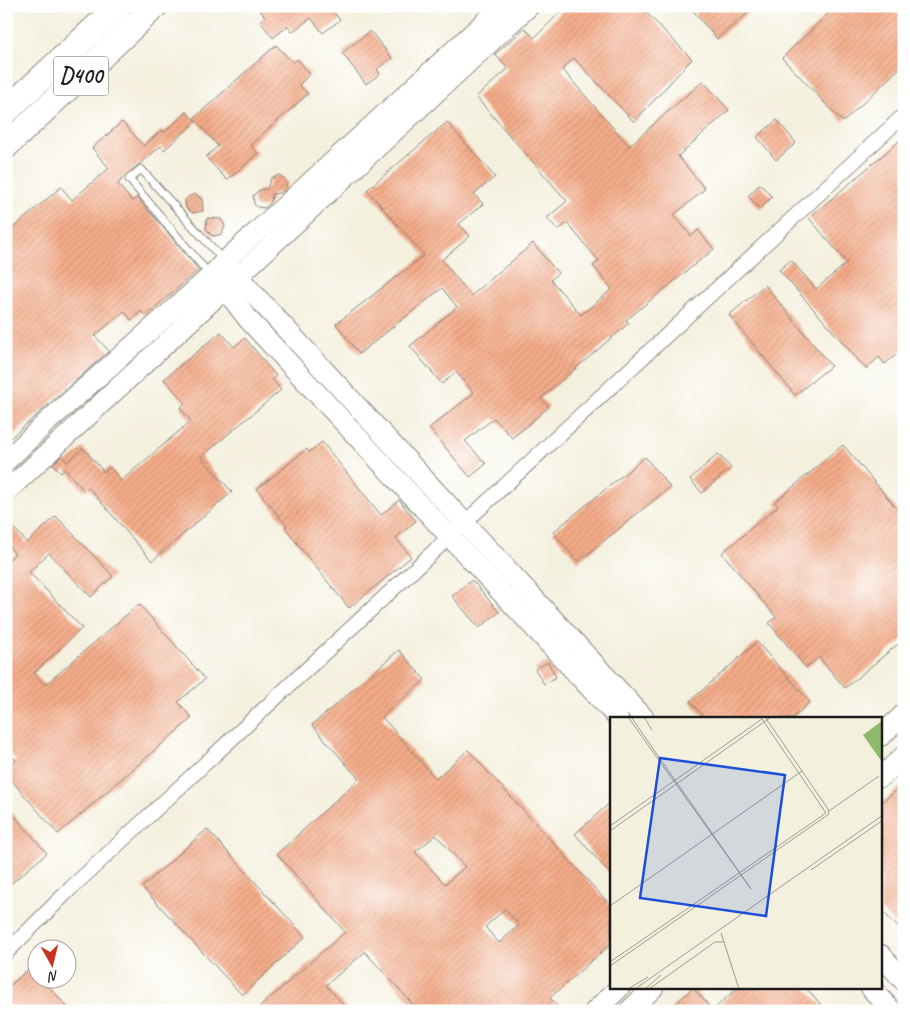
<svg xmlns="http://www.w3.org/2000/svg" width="910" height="1017" viewBox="0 0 910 1017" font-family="Caveat,sans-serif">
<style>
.building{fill:url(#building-hatch);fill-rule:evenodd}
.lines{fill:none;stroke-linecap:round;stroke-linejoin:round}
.lane-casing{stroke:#88867d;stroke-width:9}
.street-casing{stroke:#88867d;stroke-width:16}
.secondary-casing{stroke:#88867d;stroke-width:22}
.highway-casing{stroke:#88867d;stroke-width:27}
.lane{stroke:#fff;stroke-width:7}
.street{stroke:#fff;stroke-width:14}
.secondary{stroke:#fff;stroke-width:20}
.highway{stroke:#fff;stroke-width:25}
.labels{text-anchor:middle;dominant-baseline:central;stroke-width:5;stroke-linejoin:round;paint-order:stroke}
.shield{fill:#fff;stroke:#606060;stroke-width:1}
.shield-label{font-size:22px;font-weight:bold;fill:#1c1c1c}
.inset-road{fill:none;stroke:#9e9b90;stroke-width:1}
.view{fill:#1d4ed8;fill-opacity:0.15;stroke:#1d4ed8;stroke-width:2.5}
.inset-edge{fill:none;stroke:#1c1c1c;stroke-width:2.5}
</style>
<defs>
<pattern id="building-hatch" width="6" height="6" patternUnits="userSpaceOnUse" patternTransform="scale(1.25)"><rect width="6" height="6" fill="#f4ab88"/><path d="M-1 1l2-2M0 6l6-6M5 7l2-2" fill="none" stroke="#d19375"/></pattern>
</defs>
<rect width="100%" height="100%" fill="#fff"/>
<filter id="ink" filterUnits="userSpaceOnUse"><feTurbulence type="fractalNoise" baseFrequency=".02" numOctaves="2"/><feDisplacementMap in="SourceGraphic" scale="10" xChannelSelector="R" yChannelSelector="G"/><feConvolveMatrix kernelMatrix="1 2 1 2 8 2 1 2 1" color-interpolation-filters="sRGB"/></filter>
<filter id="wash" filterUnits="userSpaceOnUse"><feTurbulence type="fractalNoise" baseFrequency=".0096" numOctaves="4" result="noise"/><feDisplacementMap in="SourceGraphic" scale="20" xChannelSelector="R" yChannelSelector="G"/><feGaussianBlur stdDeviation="1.12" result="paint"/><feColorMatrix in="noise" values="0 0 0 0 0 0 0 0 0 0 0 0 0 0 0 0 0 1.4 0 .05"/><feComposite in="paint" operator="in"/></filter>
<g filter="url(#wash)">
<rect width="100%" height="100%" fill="#f4f0de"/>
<g id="blocks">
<!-- building -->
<g class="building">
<path d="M257,6H329L340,20L323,33L311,18L292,32L288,26L273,38L260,21L265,17Z"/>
<path d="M567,6H640L692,59L634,122L574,58L562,69L629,146L703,81L729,110L678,156L705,189L674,215L691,236L698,230L714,249L626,320L629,323L541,398L549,407L512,438L494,418L465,441L486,464L470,477L429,428L474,393L456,372L442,384L410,346L457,307L442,288L359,354L336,324L424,255L367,190L447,122L495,177L474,194L483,204L459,224L470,236L442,260L471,296L533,243L558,273L551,280L581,315L612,289L593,266L599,261L567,223L558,230L547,218L567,201L476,97L508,69L495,54L525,28L534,38Z"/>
<path d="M689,6H756L717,39Z"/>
<path d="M836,6H904V64L843,122L782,58Z"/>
<path d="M370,31L392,58L377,69L380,74L366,84L342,53Z"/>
<path d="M276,45L293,63L297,59L310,74L299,85L308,94L250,145L258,153L227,180L206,157L218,146L194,118Z"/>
<path d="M187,112L196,122L164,150L161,146L126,175L118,184L132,201L137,197L199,270L145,316L141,311L131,320L124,311L95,336L109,351L6,442V234L61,187L72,200L109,168L92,148L122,122L144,146L162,130L164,132Z"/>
<path d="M777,120L796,143L776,160L757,137Z"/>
<path d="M904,137V348L885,364L879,357L866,369L779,270L791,260L816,289L847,263L809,218Z"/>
<path d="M279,175L285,179L287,183L285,190L280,193L272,194L271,202L265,208L257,207L254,204L253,196L259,190L267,189L271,178Z"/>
<path d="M760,184L772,197L760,209L748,196Z"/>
<path d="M195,194L202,199L203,211L193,213L186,208L185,200L188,197Z"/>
<path d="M207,218L221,219L225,226L222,234L214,236L211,235L206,228Z"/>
<path d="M765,285L831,366L795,395L729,315Z"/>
<path d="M221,332L234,347L245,338L276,376L272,379L281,390L201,457L232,492L152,561L88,487L84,491L65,469L61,473L53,464L62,456L67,462L83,448L104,472L110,467L121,481L191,421L180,408L185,403L164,379Z"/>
<path d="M322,442L381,515L399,500L416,521L396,538L411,557L349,608L306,555L285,527L287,526L257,489L307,449L309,452Z"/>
<path d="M843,445L904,517V639L845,688L819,657L806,668L769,623L776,617L722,553L778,506L775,502Z"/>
<path d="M718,454L731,468L702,493L690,479Z"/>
<path d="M645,457L670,487L578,562L553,532Z"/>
<path d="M56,516L113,576L91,597L49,553L29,572L82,628L34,673L45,685L139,604L205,679L178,702L192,718L58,834L6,774V769L16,760L6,750V562L15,554L6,543V519L27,543Z"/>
<path d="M472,580L499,612L479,628L452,596Z"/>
<path d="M757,642L810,702L793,718H705L690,701Z"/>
<path d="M399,650L425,680L382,717L436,779L468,750L611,906V943L550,998L562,1011H419L365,952L326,985L349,1011H255L345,932L277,854L359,779L312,725ZM436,835L465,867L445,884L415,852ZM505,909L519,925L499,943L485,927Z"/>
<path d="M548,662L556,677L544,684L535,669Z"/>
<path d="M904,784V933L881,910V803Z"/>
<path d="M611,802V875L575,834Z"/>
<path d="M6,806L47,853L6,888Z"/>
<path d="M207,829L305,937L242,995L142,887Z"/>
<path d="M31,967L38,974V980H43L71,1011H6V989Z"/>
<path d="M693,988L713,1010L737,988H806L827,1011H668Z"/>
</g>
</g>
</g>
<g filter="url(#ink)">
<use href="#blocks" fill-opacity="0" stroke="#88867d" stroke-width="1"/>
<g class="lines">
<defs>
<path id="lane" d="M209,274L129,179L141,169L224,261"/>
<path id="street" d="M6,953L71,888L904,115"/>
<g id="secondary">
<path d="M229,267L644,718"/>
<path d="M215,279L225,289L248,319L618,718"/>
<path d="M6,461L47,422L211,276L224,262L502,6"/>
<path d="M6,492L529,6"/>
<path d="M881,736L904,714"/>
<path d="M881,777L904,756"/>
<path d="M881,955L904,981"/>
<path d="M871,988L892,1011"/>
<path d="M595,1011L619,988"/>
<path d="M629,1011L653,988"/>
</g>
<g id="highway">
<path d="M6,111L119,6"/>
<path d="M6,146L155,6"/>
</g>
</defs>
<!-- lane casing -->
<use href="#lane" class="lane-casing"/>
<!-- street casing -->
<use href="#street" class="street-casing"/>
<!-- secondary casing -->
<use href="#secondary" class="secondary-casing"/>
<!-- highway casing -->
<use href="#highway" class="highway-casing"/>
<!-- lane -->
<use href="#lane" class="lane"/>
<!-- street -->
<use href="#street" class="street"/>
<!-- secondary -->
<use href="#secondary" class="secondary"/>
<!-- highway -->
<use href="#highway" class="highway"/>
</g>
</g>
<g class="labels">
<!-- shield labels -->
<rect class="shield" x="53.5" y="56.5" width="55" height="39" rx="4"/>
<g class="shield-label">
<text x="81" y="76">D400</text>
</g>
</g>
<!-- overview -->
<g transform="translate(610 717)">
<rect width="272" height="272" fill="#f4f0de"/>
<path d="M272,4V45L253,18Z" fill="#90b86d"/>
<path class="inset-road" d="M18,0L141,172M21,0L141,172M34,0L42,13M219,94L269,59M0,109L152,2M0,114L161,0M201,153L273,103M0,189L192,54M111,216L129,272M0,245L216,96L152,2M0,249L219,97L218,92L155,0M18,272L38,260M25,272L273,98M35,272L51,258M39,272L105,225H114"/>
<path class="view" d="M50,41L175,58L156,199L30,181Z"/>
<rect width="272" height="272" class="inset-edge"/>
</g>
<!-- margin -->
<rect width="910" height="1017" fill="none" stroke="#fff" stroke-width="25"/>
<!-- north arrow -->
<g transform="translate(52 964) rotate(172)"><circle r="24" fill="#ffffff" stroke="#a4a4a4"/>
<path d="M0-4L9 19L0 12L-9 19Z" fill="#c8321e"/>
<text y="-8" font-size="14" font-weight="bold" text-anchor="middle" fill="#1c1c1c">N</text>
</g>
</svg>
